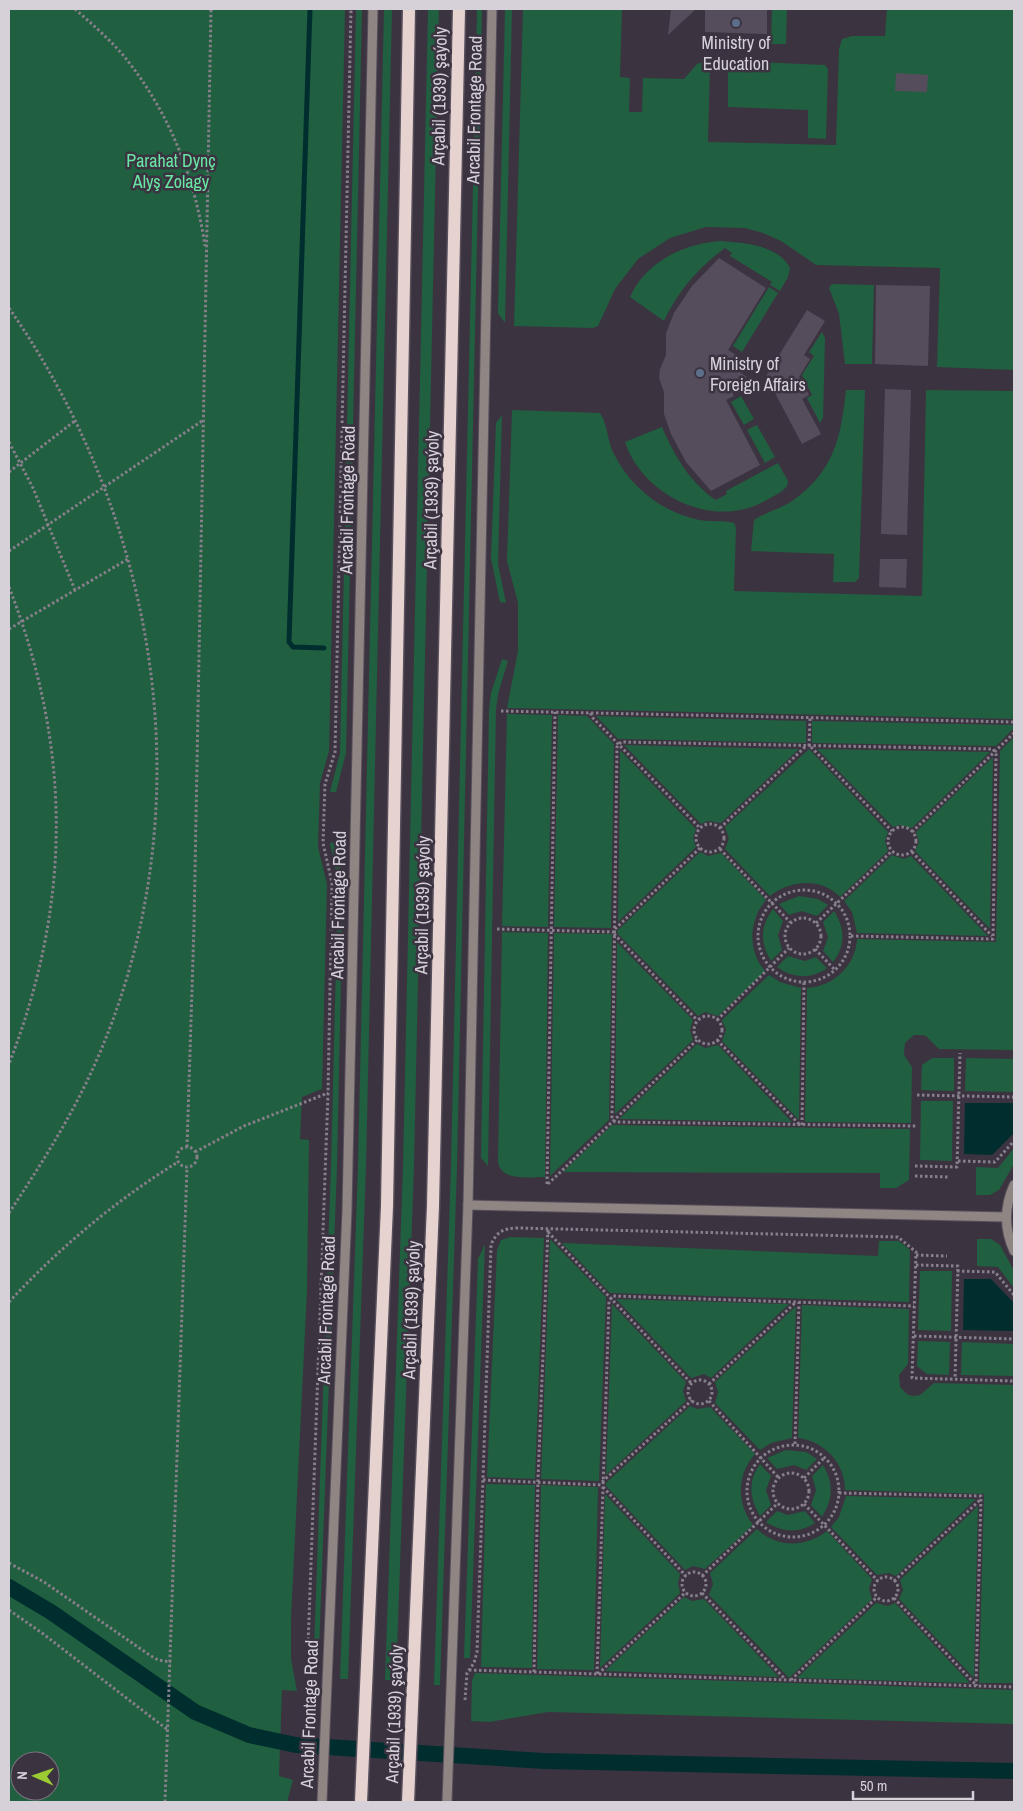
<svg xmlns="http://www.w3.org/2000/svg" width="1023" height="1811" viewBox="0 0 1023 1811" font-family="'Archivo Narrow',sans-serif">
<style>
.green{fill:#205f3f;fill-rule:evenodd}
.water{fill:#002e2f}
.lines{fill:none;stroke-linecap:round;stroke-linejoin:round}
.stream{stroke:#002e2f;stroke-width:5}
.canal{stroke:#002e2f;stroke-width:16}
.building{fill:#564d5c}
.minor-casing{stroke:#584f5c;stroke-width:11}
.major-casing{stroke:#584f5c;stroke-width:15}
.path{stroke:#877f8b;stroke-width:3;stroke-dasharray:2.5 2.5;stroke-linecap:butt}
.minor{stroke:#8f8583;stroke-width:9}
.major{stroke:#e6d3d0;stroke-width:12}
.service-dot{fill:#5c6f8a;stroke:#3c3341;stroke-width:2}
.labels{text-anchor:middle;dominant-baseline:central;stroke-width:5;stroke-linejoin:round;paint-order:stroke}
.poi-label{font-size:18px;fill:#d6d0d9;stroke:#3c3341}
.street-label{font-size:18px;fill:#d6d0d9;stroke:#3c3341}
.park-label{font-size:18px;fill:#67e7a3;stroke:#3c3341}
</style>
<rect width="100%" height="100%" fill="#3c3341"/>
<!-- green -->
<g class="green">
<path d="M9,9H345L329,751L320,783L318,847L327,884L322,1089L302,1097L300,1139L309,1140L307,1290L291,1618V1659L297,1691L282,1690L279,1776L293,1780L287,1802H9ZM20,1761H50V1791H20Z"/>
<path d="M356,9H362L346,753L336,792H330L340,753Z"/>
<path d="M384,9H392L366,1166L348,1679H340L358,1166Z"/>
<path d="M428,9H439L414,1166L396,1680H385L403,1166Z"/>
<path d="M477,9H482L457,1166L440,1685H434L451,1165Z"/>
<path d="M505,9H512L505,323L498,313Z"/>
<path d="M523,9H622L620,77L630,78L629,112H642L643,78L684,79L697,64L706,61L710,65L708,142L836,145L839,49L842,39L852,36H885L887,9H1014V370L937,367L940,268L816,265L781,241L763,233L745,228L706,227L670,238L638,259L615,289L598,326L593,328L514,326Z"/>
<path d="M772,9H787L786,44H771Z"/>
<path d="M734,61L825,65L828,69L826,139L808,138V110L728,107V66Z"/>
<path d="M722,241C745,243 778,245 790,268L788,277L780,291L770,285L772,282L730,256L732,253L725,248C698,268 678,291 664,321L630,297C646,261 685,243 722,241Z"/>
<path d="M832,284L874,285L872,364H845L839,314L829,288Z"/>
<path d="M769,287L778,293L742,352L733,346Z"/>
<path d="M822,332L825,338L823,418L820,423L807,398L812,395L802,375L814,356L809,352Z"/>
<path d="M846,390H865L859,578L855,582H833L834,554L751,551L754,520C766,512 780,509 792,501C834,472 841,437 846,390Z"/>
<path d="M926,390L1014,391V719L507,708L518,651V603L507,561L512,410L600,413C608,425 607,441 614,454C631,488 662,512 699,520C711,522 723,520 734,523L736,528L734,591L922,596Z"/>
<path d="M741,396L754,419L744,425L731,402Z"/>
<path d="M502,415L498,564L506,603L500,602L491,558L496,423Z"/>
<path d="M757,425L775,457L765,463L747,430Z"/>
<path d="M662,427C674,455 690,483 716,500L727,494L726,491L778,463L788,481L787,486C782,493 773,496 765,501C713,530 643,496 625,442Z"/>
<path d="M502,659L508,661L498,694L496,710L488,1166L481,1158L489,710L491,693Z"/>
<path d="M507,714L552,715L548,927L502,926Z"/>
<path d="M558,715L587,716L614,744L611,928L554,927Z"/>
<path d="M596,716L806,721V743L618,739Z"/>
<path d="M812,721L1014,725V728L996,746L812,743Z"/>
<path d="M1014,737V1050L939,1049L926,1036L920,1035H914L905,1043L904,1055L912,1067L911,1123L805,1122L807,988C833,987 856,965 857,939L996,942L1000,751Z"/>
<path d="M624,745L799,749L721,823L708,821L701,824Z"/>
<path d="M809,749L888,832L885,841L888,851L840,897C821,877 790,880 770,896L725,849L729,839L725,827Z"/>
<path d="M817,749L990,752L912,828L899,825L893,827Z"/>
<path d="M620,750L696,829L693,838L696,847L618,922Z"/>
<path d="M993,757L990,929L915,851L919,842L916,832Z"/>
<path d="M336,842L343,882L337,1167L319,1650H314L331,1167L338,882L330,843Z"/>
<path d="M700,852L708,856L721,853L766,900C749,920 747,950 765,971L718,1016L705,1012L698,1016L617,933L618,930Z"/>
<path d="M892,855L904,859L911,856L988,936L857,933L852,912L844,901Z"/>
<path d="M799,896L818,899L828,905L817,916L801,911L789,915L779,904Z"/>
<path d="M773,909L783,921L778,935L782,950L771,961C760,943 760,926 773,909Z"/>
<path d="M834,911C845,928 846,946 833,962L823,951L828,937L823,922Z"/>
<path d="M502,932L548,933L545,1177C529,1177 502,1182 498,1162Z"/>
<path d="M554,933L612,934L609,1120L550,1176Z"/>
<path d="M617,942L693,1020L690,1030L693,1040L615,1114Z"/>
<path d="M788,956L805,961L816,957L827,968C811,980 792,978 777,967Z"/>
<path d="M769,975L780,982L801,988L799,1120L722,1041L726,1030L722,1020Z"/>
<path d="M697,1044L705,1048L718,1045L792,1122L619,1119Z"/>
<path d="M932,1058H954V1091L921,1090L922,1065Z"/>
<path d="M966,1058L1014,1059V1092L965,1091Z"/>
<path d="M921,1101H953L952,1161L920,1160Z"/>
<path d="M612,1125L910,1129L909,1180L896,1188H880V1173L563,1172Z"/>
<path d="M1014,1148V1164L999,1190L990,1195H976V1167L998,1168Z"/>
<path d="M510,1237L544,1238L535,1479L487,1477L497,1250L501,1240Z"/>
<path d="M550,1239L606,1297L599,1481L541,1479Z"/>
<path d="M977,1239H991L1000,1245L1014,1271V1288L998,1267L977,1266Z"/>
<path d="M879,1241H899L910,1250L909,1302L610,1293L562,1243L878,1256Z"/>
<path d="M485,1244L470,1658H464L478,1259Z"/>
<path d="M920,1271H952L951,1331L918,1330Z"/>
<path d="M616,1299L789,1304L711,1378L704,1374L691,1378Z"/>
<path d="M612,1304L686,1382L683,1391L686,1401L606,1475Z"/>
<path d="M802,1305L909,1309L908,1364L899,1375L900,1387L908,1395L914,1396L920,1395L934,1383L1014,1385V1683H979L984,1494L845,1490C845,1463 824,1441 798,1438Z"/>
<path d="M796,1306L792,1438L771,1443L760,1450L715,1403L718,1392L715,1382Z"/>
<path d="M918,1341L950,1342L949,1375L927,1374L917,1366Z"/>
<path d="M962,1342L1014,1344V1376L961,1375Z"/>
<path d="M690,1406L697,1409L710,1407L755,1454C737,1474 736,1503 753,1525L705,1569L693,1566L685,1570L606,1486V1483Z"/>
<path d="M786,1450L806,1452L817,1459L806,1470L794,1465L777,1469L767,1458Z"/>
<path d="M760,1464L771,1476L766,1490L771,1505L760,1516C749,1498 748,1481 760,1464Z"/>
<path d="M823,1465C834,1483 833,1500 822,1517L811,1505L816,1490L812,1476Z"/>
<path d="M486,1484L535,1485L532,1668L481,1667Z"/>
<path d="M541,1485L598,1487L594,1670L537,1669Z"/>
<path d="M605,1494L680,1574L678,1583L680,1593L600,1668Z"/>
<path d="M846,1496L976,1499L896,1576L889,1573L877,1575L831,1527L839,1517Z"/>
<path d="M978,1506L974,1678L899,1599L903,1590L900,1580Z"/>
<path d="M777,1511L788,1515L805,1511L815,1523C799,1534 781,1532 766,1522Z"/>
<path d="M757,1529C777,1548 805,1548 827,1531L872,1579L869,1589L872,1599L789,1678L709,1595L713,1584L710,1573Z"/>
<path d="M684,1597L692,1601L704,1599L779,1677L605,1671Z"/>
<path d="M876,1603L888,1606L895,1603L970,1683L797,1678Z"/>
<path d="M475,1673L1014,1690V1724L548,1712L489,1722L471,1721L472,1681Z"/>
</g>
<!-- water -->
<g class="water">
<path d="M965,1103H1014V1133L992,1155L964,1154Z"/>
<path d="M964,1279H991L1014,1303V1331L963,1330Z"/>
</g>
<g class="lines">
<!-- stream -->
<path class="stream" d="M310,9L289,642L293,647L324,648"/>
<!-- canal -->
<path class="canal" d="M9,1587L51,1612L195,1712L249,1735L296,1745L544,1761L1014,1771"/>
</g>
<!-- building -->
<g class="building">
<path d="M671,9H696L668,35Z"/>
<path d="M705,9H767V34L705,32Z"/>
<path d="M896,73L928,75L927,92L895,91Z"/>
<path d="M719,258L766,288L728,350L736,355L730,365L747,377L729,386L734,396L726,400L760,465L711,491L686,462L671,434L664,414V392L659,378L660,369L666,355V333L674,313L692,286Z"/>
<path d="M876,285L930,286L928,366L875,364Z"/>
<path d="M807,310L825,321L804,355L810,359L799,377L809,395L802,399L821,434L802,444L766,376Z"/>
<path d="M885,389L911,390L907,535L881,534Z"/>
<path d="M880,559H907L906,588L879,587Z"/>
</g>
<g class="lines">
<defs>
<g id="minor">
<path d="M1014,1185C1004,1207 1004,1229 1014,1251"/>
<path d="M468,1205L1006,1217"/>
<path d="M322,1802L347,1210L373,9"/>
<path d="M447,1802L468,1205L492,9"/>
</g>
<g id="major">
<path d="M361,1802L387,1206L409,9"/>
<path d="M408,1802L433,1206L459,9"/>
</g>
</defs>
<!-- minor casing -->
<use href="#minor" class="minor-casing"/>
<!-- major casing -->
<use href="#major" class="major-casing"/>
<!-- path -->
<g class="path">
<path d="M75,9C93,25 112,41 127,60C170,114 195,179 205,246"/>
<path d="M193,188L199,190L207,185"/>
<path d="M9,308C161,526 205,810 98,1057C74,1113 42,1163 9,1213"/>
<path d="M9,442L33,488L75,590"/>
<path d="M9,472L76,420"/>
<path d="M9,551L202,421"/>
<path d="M9,587C72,749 72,902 9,1064"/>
<path d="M9,629L128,559"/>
<path d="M501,711L1014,722"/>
<path d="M591,713V716L700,828"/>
<path d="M809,746L810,718"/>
<path d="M811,747L892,831"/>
<circle cx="710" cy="838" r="14"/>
<circle cx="902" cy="841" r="14"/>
<path d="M720,828L806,746"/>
<path d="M912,832L1014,733"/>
<path d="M720,849L790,922"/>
<path d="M912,852L992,936"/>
<circle cx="804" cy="936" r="46"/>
<circle cx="803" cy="936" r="18"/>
<path d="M816,923L892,851"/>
<path d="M497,929L615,932"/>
<path d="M615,929L700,848"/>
<path d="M614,934L697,1020"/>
<path d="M851,936L993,939L996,754L993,749L621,742L617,747L612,1117L615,1122L916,1126"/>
<path d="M815,949L835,970"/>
<circle cx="708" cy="1030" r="14"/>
<path d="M717,1020L789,948"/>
<path d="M717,1040L799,1124"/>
<path d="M917,1095L1014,1097"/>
<path d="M802,1125L804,982"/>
<path d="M187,1147L194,926L211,9"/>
<circle cx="187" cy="1157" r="10"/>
<path d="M195,1152L244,1126L328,1093"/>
<path d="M958,1161L995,1162L1014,1141"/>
<path d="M915,1166L957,1167L960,1053"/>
<path d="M915,1176L948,1177"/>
<path d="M547,1184L555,712"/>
<path d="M548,1184L697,1040"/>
<path d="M548,1232L692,1384"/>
<path d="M916,1255L947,1256"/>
<path d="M916,1265L958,1266L955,1379"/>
<path d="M957,1271L995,1272L1014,1295"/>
<path d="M9,1302C58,1249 116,1200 178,1162"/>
<path d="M914,1336L1014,1339"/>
<circle cx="700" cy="1392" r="12"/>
<path d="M709,1384L796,1302"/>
<path d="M709,1401L778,1477"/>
<path d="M795,1444L799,1302"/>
<circle cx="793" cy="1491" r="46"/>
<circle cx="791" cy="1491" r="18"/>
<path d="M804,1478L825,1457"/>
<path d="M483,1480L602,1485"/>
<path d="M602,1482L692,1400"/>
<path d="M603,1487L686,1576"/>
<path d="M839,1493L981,1496L976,1686"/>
<path d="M804,1504L878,1581"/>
<path d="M9,1563L44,1582L151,1656L158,1660L171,1662"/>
<circle cx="694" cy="1584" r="12"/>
<path d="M702,1576L778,1503"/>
<circle cx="886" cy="1589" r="12"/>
<path d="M894,1581L981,1499"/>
<path d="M702,1593L785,1679"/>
<path d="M894,1598L976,1685"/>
<path d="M9,1610L42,1633L168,1730"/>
<path d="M314,1664L308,1646L328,1093L332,883L323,843L325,784L335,752L351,9"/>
<path d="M469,1670L1014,1687"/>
<path d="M534,1672L538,1479L548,1229"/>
<path d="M597,1674L609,1301L613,1296L914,1306"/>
<path d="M598,1674L686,1592"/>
<path d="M791,1680L877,1597"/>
<path d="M465,1700L467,1673L474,1663L477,1652L491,1245C496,1232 504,1228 518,1228L898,1237L916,1252L912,1378L1014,1381"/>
<path d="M165,1802L187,1167"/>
</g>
<!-- minor -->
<use href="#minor" class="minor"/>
<!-- major -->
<use href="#major" class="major"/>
</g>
<!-- markers -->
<g class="service-dot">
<circle cx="736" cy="23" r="5"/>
<circle cx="700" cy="373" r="5"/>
</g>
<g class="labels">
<!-- poi labels -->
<g class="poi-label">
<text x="736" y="42">Ministry of<tspan x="736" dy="21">Education</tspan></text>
<text x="710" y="363" text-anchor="start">Ministry of<tspan x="710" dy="21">Foreign Affairs</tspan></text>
</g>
<!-- street labels -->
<g class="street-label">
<text transform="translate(439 96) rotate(-89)">Arçabil (1939) şaýoly</text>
<text transform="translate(474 110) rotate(-89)">Arcabil Frontage Road</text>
<text transform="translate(347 500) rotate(-89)">Arcabil Frontage Road</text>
<text transform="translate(431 500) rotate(-89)">Arçabil (1939) şaýoly</text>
<text transform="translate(338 905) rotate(-89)">Arcabil Frontage Road</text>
<text transform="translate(422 905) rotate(-89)">Arçabil (1939) şaýoly</text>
<text transform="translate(326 1310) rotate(-88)">Arcabil Frontage Road</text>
<text transform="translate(411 1310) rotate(-88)">Arçabil (1939) şaýoly</text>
<text transform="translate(309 1714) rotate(-88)">Arcabil Frontage Road</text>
<text transform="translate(394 1714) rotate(-88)">Arçabil (1939) şaýoly</text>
</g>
<!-- park labels -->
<g class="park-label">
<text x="171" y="160">Parahat Dynç<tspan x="171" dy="21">Alyş Zolagy</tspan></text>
</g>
</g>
<!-- border -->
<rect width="1023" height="1811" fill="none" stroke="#d6d0d9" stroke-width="20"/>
<!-- north arrow -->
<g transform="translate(35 1776) rotate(272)"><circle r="24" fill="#3c3341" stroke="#7a727e"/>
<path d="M0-4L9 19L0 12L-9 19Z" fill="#9bcb33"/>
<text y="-8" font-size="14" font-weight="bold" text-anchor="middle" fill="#d6d0d9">N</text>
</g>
<!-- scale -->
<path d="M853 1791v8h120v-8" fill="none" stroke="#d6d0d9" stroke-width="2.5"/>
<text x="860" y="1791" font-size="15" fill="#d6d0d9" stroke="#3c3341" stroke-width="4" paint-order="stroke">50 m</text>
</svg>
